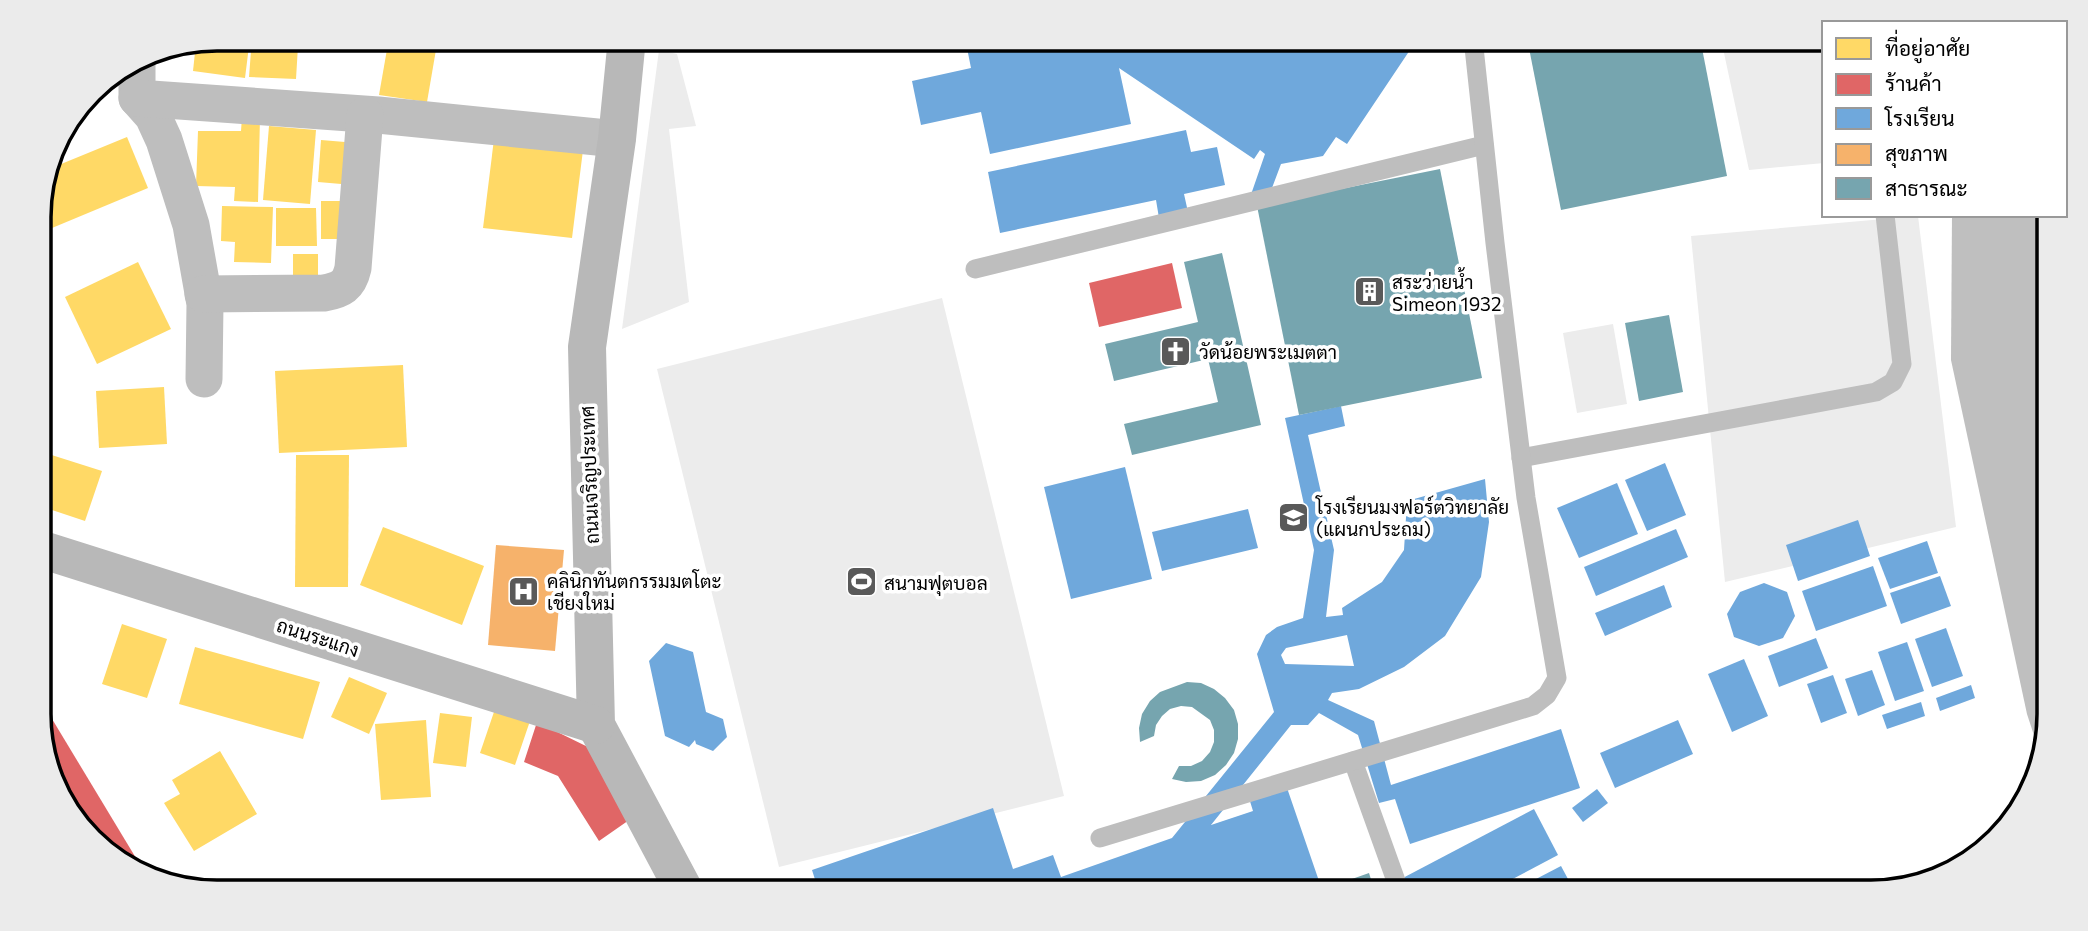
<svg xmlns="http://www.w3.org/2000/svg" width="2088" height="931" viewBox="0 0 2088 931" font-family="Commissioner,Sarabun,sans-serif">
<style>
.green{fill:#ececec}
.water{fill:#bfbfbf}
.homes{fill:#ffd966}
.shops{fill:#e06666}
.schools{fill:#6fa8dc;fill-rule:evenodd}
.health{fill:#f6b26b}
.public{fill:#76a5af}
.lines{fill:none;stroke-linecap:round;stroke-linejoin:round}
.lane{stroke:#bebebe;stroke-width:19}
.street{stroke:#bebebe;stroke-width:37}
.secondary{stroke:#b8b8b8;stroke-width:38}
.labels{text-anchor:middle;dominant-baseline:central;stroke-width:7;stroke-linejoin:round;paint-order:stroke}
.poi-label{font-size:19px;fill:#000;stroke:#fff;text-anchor:start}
.street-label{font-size:19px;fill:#000;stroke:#fff}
.rim{fill:none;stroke:#000;stroke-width:3.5}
</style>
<rect width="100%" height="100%" fill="#fff"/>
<!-- green -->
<g class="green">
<path d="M1721,39H1824V163L1749,170Z"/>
<path d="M659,50L677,54L696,126L669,129L689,302L622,329Z"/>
<path d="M1918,216L1956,527L1725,582L1691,236Z"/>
<path d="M942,298L1064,796L779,867L657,369Z"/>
<path d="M1613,324L1627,404L1577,413L1563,333Z"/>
</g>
<!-- water -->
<path class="water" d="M1952,215H2048L2049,715L2041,757L2027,714L1951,360Z"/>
<!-- homes -->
<g class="homes">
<path d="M217,38H250L245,78L193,71L196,43Z"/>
<path d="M252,38H312L311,47L298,46L296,79L249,77Z"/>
<path d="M389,38H438L427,102L379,95Z"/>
<path d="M242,117H260L258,202L234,201L235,187L196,186L198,131H241Z"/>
<path d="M269,126L316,130L310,204L263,200Z"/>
<path d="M495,131L584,142L572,238L483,228Z"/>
<path d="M127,137L148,188L52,228L40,199L49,169Z"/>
<path d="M321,140L357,143L353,185L318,182Z"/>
<rect x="321" y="201" width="29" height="38"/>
<path d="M222,206L273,207L271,263L234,262L235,242L221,241Z"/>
<path d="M276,208H316L317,246H276Z"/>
<path d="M293,254H318V276L293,277Z"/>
<path d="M138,262L171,329L97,364L65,297Z"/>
<path d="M403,365L407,447L279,453L275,371Z"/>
<path d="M164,387L167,444L99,448L96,391Z"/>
<path d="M39,451L102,471L85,521L40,506Z"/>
<path d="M296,455H349L348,587H295Z"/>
<path d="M383,527L484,566L462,625L360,585Z"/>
<path d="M122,624L167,639L147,698L102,684Z"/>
<path d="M195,647L320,682L303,739L179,704Z"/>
<path d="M349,677L387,693L369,734L331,717Z"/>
<path d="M495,709L530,721L515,765L480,753Z"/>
<path d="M440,713L472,717L466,767L433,763Z"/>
<path d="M426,720L431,797L381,800L375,724Z"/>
<path d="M220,751L257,814L194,851L164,803L180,794L172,780Z"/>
</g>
<!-- shops -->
<g class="shops">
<path d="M1172,263L1182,308L1099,327L1089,283Z"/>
<path d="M40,699L148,878L76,823L40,738Z"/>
<path d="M537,722L592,749L632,818L599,841L558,776L524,762Z"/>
</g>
<!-- schools -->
<g class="schools">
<path d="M965,38H1418L1347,144L1336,137L1323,156L1281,164L1266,204L1246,209L1265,154L1260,150L1254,159L1119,68L1131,124L990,154L981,112L921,125L912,81L971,68Z"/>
<path d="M1186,130L1191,152L1217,147L1225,185L1184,194L1188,212L1159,218L1156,200L1000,233L988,172Z"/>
<path d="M1341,406L1345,426L1308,435L1334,550L1326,617L1343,615L1342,608L1382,582L1404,550L1407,501L1485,479L1489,522L1481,577L1445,636L1404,667L1359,689L1332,693L1328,700L1374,721L1391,785L1561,729L1580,788L1410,844L1395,799L1379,803L1358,735L1319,713L1308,725H1291L1211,825L1253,811L1249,798L1286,785L1319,881L1286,892H819L812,870L993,808L1013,869L1053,855L1061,877L1172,838L1274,712L1257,654L1266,635L1277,627L1303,618L1314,550L1285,418ZM1347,635L1354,666L1285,664L1281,655L1286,648Z"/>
<path d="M1665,463L1686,515L1647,531L1625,480Z"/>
<path d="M1125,467L1152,579L1071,599L1044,487Z"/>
<path d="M1617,483L1638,534L1579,558L1557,508Z"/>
<path d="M1248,509L1258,548L1162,571L1152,532Z"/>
<path d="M1858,520L1870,556L1798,581L1786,545Z"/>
<path d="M1676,529L1688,557L1596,596L1584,567Z"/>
<path d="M1927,541L1938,573L1890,589L1878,558Z"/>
<path d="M1873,566L1887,606L1816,631L1802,591Z"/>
<path d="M1940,576L1951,606L1901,624L1890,593Z"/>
<path d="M1764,583L1787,592L1795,616L1783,638L1759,646L1734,637L1727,614L1740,592Z"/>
<path d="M1664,585L1672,607L1605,636L1595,613Z"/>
<path d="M1946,628L1963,676L1932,687L1915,639Z"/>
<path d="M1816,638L1828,668L1779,687L1768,656Z"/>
<path d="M1907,642L1924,691L1895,701L1878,652Z"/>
<path d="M666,643L693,652L706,712L723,719L727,737L713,751L696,744L695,740L689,747L665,736L649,661Z"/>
<path d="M1744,659L1768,716L1732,732L1708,674Z"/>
<path d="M1872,670L1885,705L1858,716L1845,679Z"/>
<path d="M1833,675L1847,713L1821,723L1807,684Z"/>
<path d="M1971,685L1975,698L1940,711L1936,698Z"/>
<path d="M1921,702L1925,716L1887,729L1882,715Z"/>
<path d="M1678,720L1693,754L1615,788L1600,753Z"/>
<path d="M1597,789L1608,803L1583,822L1572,808Z"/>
<path d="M1534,809L1558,855L1488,892H1405L1399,880Z"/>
<path d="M1561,866L1575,892H1511Z"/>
</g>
<!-- health -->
<path class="health" d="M496,545L564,550L555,651L488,645Z"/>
<!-- public -->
<g class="public">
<path d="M1527,38H1700L1727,176L1561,210Z"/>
<path d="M1440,169L1482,378L1299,415L1257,206Z"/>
<path d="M1222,253L1261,425L1132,455L1124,424L1218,402L1208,359L1114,381L1105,344L1198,322L1184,262Z"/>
<path d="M1669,315L1683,392L1639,401L1625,323Z"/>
<path d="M1187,682L1201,683L1214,689L1225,698L1234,710L1238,724V739L1234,753L1226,765L1215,775L1201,781L1186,782L1172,779L1179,766H1191L1202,761L1210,752L1214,742V730L1210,720L1192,707L1181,706L1170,709L1162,716L1156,725L1154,736L1140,742L1139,728L1142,714L1150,701L1160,692Z"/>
<path d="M1369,873L1375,892H1315Z"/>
</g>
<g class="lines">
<!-- lane -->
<g class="lane">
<path d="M975,269L1484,145"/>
<path d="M1521,458L1876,392L1893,382L1902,364L1885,215"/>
<path d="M1353,761L1400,892"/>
<path d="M1100,838L1533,706L1547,695L1557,678L1526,498L1495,243L1473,38"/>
</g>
<!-- street -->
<g class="street">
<path d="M137,59V98L153,116L164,140L191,225L205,304L204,379"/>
<path d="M137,98L378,115L617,139"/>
<path d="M203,294L324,293C341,290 349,286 353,268L365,115"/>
</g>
<!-- secondary -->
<g class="secondary">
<path d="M627,38L617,139L587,347L596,725L685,892"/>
<path d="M40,549L596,725"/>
</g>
</g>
<!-- icons -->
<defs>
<symbol id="building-square" viewBox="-11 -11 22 22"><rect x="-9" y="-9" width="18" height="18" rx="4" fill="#595959" stroke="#fff"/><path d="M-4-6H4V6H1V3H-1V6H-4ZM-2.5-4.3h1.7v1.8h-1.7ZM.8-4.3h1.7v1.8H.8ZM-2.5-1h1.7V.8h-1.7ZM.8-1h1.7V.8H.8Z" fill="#fff"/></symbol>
<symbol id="church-square" viewBox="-11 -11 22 22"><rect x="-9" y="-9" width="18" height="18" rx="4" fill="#595959" stroke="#fff"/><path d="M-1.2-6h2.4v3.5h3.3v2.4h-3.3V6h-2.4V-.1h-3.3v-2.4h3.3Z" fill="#fff"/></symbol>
<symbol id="school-square" viewBox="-11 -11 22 22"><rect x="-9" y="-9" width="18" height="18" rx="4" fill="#595959" stroke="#fff"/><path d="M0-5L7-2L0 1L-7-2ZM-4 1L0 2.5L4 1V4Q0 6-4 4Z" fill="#fff"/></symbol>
<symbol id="stadium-square" viewBox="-11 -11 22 22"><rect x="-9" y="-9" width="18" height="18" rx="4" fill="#595959" stroke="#fff"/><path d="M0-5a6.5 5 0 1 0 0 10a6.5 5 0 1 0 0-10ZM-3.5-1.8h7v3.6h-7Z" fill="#fff"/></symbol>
<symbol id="hospital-square" viewBox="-11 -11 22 22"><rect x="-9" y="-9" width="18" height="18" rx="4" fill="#595959" stroke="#fff"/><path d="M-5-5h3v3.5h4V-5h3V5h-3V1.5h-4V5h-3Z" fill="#fff"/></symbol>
</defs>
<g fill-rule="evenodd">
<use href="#building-square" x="1352" y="274" width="35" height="35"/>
<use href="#church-square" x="1158" y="334" width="35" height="35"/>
<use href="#school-square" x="1276" y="500" width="35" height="35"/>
<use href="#stadium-square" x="844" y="564" width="35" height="35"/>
<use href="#hospital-square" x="506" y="574" width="35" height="35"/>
</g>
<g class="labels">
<!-- poi labels -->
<g class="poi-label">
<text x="1392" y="281">สระว่ายน้ำ<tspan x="1392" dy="22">Simeon 1932</tspan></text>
<text x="1199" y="351">วัดน้อยพระเมตตา</text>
<text x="1316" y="506">โรงเรียนมงฟอร์ตวิทยาลัย<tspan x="1316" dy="22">(แผนกประถม)</tspan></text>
<text x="547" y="580">คลินิกทันตกรรมมตโตะ<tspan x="547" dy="22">เชียงใหม่</tspan></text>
<text x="884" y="582">สนามฟุตบอล</text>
</g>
<!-- street labels -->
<g class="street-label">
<text transform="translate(589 475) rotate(-92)">ถนนเจริญประเทศ</text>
<text transform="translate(318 637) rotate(18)">ถนนระแกง</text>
</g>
</g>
<!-- crop -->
<path d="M0 0H2088V931H0ZM217 51H1871A166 166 0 0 1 2037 217V714A166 166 0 0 1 1871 880H217A166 166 0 0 1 51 714V217A166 166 0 0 1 217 51Z" fill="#ebebeb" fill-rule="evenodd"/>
<path class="rim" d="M217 51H1871A166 166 0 0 1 2037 217V714A166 166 0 0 1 1871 880H217A166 166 0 0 1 51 714V217A166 166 0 0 1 217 51Z"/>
<!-- legend -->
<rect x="1822" y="21" width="245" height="196" fill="#ffffff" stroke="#999999" stroke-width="2"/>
<rect x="1836" y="38" width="35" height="21" fill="#ffd966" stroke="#999999" stroke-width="2"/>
<text x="1885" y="56" font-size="21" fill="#000000">ที่อยู่อาศัย</text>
<rect x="1836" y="74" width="35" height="21" fill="#e06666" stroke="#999999" stroke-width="2"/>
<text x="1885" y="91" font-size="21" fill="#000000">ร้านค้า</text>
<rect x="1836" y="108" width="35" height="21" fill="#6fa8dc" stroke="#999999" stroke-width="2"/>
<text x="1885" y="126" font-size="21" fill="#000000">โรงเรียน</text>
<rect x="1836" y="144" width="35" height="21" fill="#f6b26b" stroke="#999999" stroke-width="2"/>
<text x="1885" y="161" font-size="21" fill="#000000">สุขภาพ</text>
<rect x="1836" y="178" width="35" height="21" fill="#76a5af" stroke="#999999" stroke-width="2"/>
<text x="1885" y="196" font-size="21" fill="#000000">สาธารณะ</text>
</svg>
